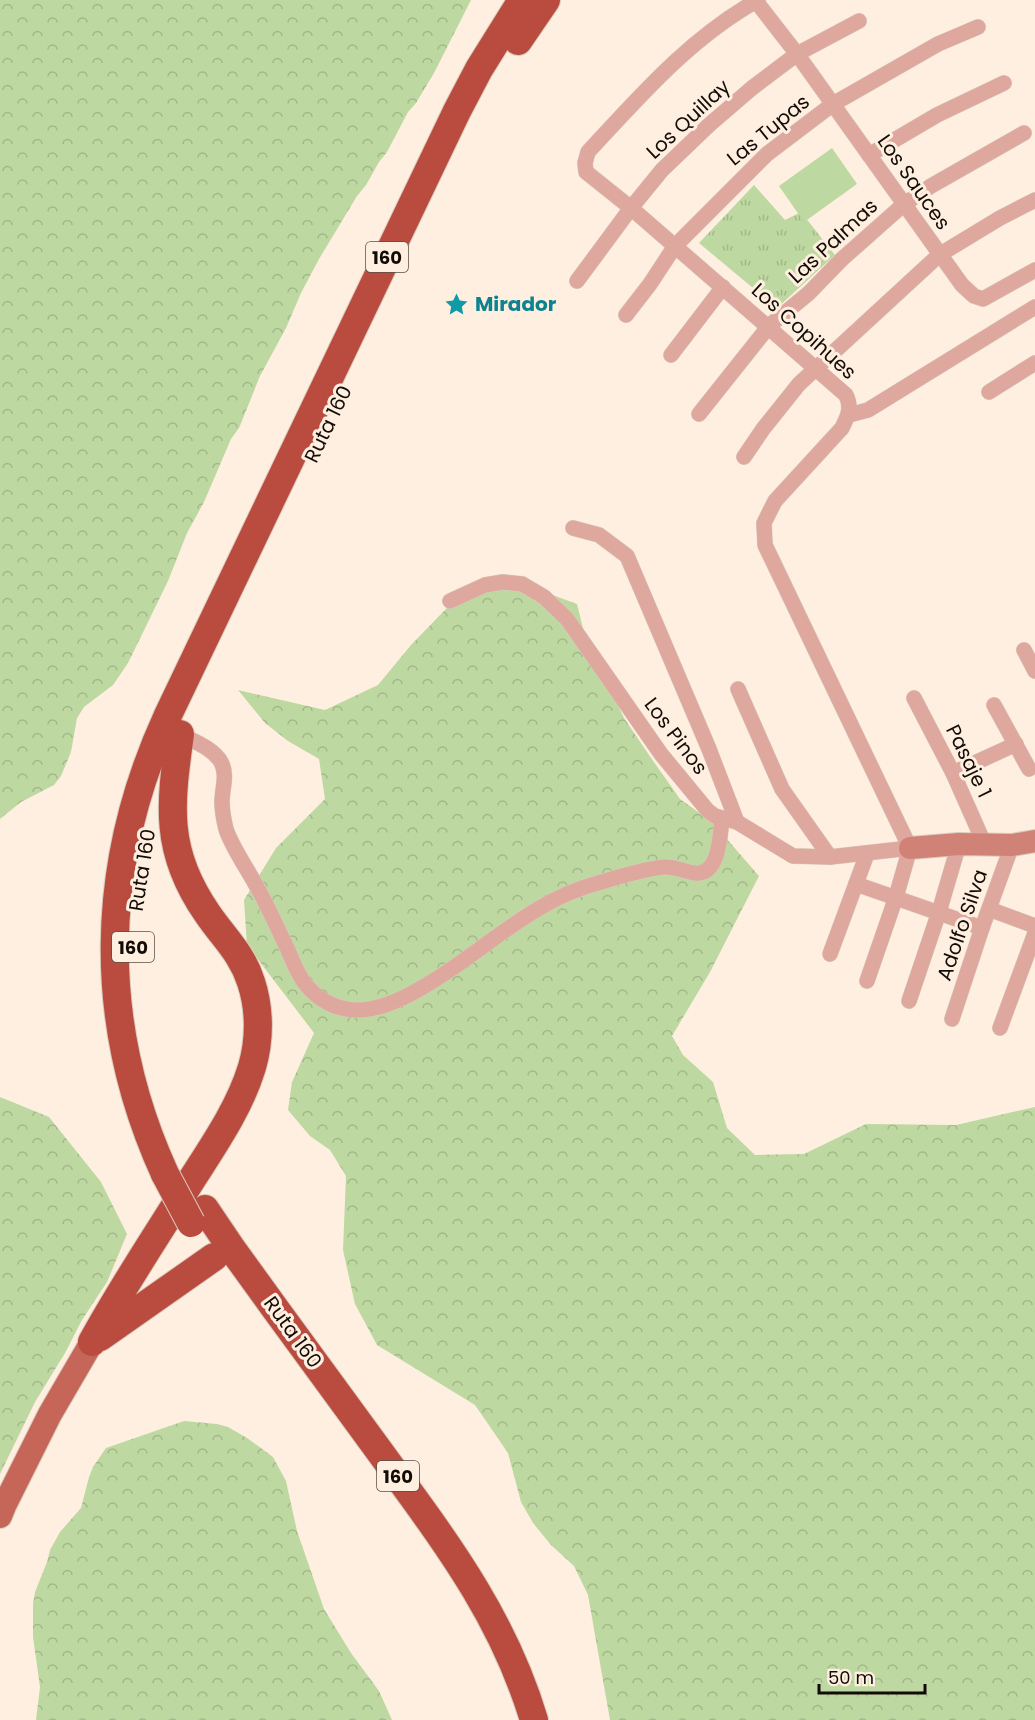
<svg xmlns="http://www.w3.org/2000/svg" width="1035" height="1720" viewBox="0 0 1035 1720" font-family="Poppins,sans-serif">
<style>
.grass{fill:url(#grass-tufts)}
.forest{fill:url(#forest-crowns)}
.garden{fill:#bed8a1}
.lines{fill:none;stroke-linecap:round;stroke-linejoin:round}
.street-casing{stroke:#d9cbbd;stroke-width:16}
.secondary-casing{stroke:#d9cbbd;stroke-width:24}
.primary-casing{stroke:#d9cbbd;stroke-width:26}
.highway-casing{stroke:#d9cbbd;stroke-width:30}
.street{stroke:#dea89f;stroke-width:15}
.secondary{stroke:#d18277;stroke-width:22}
.primary{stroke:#c56659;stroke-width:24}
.highway{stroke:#ba4b3f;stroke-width:28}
.highway-bridge-casing{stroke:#d9cbbd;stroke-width:30;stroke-linecap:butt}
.highway-bridge{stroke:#ba4b3f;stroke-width:28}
.labels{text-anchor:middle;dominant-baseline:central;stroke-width:6;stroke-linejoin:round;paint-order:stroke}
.shield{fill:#ffefe0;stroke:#5a5047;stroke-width:1.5}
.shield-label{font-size:18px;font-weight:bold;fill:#130c06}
.street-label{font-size:20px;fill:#130c06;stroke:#ffefe0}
.culture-label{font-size:20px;font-weight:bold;fill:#0d838f;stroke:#ffefe0;text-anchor:start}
</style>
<defs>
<pattern id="grass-tufts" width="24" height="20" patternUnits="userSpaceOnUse" patternTransform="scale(1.5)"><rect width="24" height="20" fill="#bed8a1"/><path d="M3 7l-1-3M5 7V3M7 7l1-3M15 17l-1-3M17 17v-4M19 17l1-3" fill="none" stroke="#a2b889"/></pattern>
<pattern id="forest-crowns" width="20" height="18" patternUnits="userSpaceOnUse" patternTransform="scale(1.5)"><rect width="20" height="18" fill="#bed8a1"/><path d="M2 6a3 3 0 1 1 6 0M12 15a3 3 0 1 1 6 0" fill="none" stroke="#a2b889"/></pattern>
</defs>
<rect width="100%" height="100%" fill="#ffefe0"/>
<!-- grass -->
<path class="grass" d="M754,185L785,220L801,212L835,255L777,308L699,243Z"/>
<!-- forest -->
<g class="forest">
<path d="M0,0H471L434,73L416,103L408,112L387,152L379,162L366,185L357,196L319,259L301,293L286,328L260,376L239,428L231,439L204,502L187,533L168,581L128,663L113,685L84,707L77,718L71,752L61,776L54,785L21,802L0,819Z"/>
<path d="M472,582L528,586L577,604L585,636L624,718L649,755L680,799L712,822L759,876L710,972L672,1036L683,1055L713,1082L727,1128L755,1155L804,1154L866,1124L956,1125L1035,1107V1720H610L588,1595L574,1566L551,1545L533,1523L521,1502L508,1453L475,1405L377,1345L355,1304L343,1250L346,1176L330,1150L310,1136L288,1110L292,1082L314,1033L247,945L244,900L276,848L325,799L319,759L288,741L265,723L238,690L325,710L378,685L411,645Z"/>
<path d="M0,1097L49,1117L101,1182L127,1234L107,1282L82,1320L65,1353L35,1402L0,1474Z"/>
<path d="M184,1421L217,1424L228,1427L247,1438L273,1457L286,1481L297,1531L324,1609L351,1653L379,1691L392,1720H36L40,1687L33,1637V1604L35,1592L47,1562L50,1550L60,1532L81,1508L89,1477L93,1467L106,1448Z"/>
</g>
<!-- garden -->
<path class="garden" d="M832,148L857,184L804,222L779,186Z"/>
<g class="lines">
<defs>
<g id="street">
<path d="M755,0L797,54L962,285L974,296L983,299L1035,270"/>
<path d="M758,0C690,38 640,96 588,152L585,163L586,172L631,208L846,395C852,408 848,416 842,428L775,501L764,523L765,545L910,848"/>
<path d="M869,155L937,115L1004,83"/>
<path d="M577,281L631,208L662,170L709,125L752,88L797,54L859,21"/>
<path d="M626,315L650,284L675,246L767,154L833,104L938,44L978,27"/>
<path d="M671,355L723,287"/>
<path d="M989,392L1035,363"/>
<path d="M699,414L769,326L809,293L842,259L903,205L931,186L1024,133"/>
<path d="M849,415L868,410L1035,307"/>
<path d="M744,457L763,429L799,384L939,255L1000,218L1035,200"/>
<path d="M573,528L599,535L627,556L709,749L737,822"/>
<path d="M450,601L485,585L503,582L522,584L544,597L567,619L661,754L708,811L715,816L737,822L793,856L830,857L910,848"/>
<path d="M1024,650L1035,671"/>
<path d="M738,689L782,789L830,857"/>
<path d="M914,698L953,773L984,843"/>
<path d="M994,705L1029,769"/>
<path d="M180,734C193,741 213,748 221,762C228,775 222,788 222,802C222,810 224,821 226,829C232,848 249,871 258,889C269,908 278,930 288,950C293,962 298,976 307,986C319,1000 336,1009 355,1010C379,1011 403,999 423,987C481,954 531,900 598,883C619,877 642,869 664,867C675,866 684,872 695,873C720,876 720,834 722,818"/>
<path d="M953,773L1016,744"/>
<path d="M856,884L982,928"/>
<path d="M989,909L1035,926"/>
<path d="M830,954L867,854"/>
<path d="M867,981L896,897L910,848"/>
<path d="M909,1001L939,912L959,844"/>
<path d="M952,1019L982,928L1012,845"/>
<path d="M1000,1028L1035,933"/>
</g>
<path id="secondary" d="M910,848L959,844L1012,845L1035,841"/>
<path id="primary" d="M0,1516L4,1506L50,1414L92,1342"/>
<g id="highway">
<path d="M518,41L546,0"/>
<path d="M165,1174C96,1023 99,865 168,715L457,111L479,69L522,0"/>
<path d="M205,1209L232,1249C281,1317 331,1385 380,1452C444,1540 502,1614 534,1720"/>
<path d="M100,1337L214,1257"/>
<path d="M92,1342C121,1289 155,1238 187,1187C211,1149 239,1110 252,1067C260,1040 260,1009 251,982C242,953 223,937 207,913C164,851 170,805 180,734"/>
</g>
</defs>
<!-- street casing -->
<use href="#street" class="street-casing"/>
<!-- secondary casing -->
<use href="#secondary" class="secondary-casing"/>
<!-- primary casing -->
<use href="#primary" class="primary-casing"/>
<!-- highway casing -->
<use href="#highway" class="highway-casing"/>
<!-- street -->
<use href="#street" class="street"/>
<!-- secondary -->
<use href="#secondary" class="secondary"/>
<!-- primary -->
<use href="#primary" class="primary"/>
<!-- highway -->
<use href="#highway" class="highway"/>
<defs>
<path id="highway-bridge" d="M165,1174L191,1223"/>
</defs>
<!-- highway-bridge casing -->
<use href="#highway-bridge" class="highway-bridge-casing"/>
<!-- highway-bridge -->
<use href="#highway-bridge" class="highway-bridge"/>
</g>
<!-- icons -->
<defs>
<symbol id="sight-bare" viewBox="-9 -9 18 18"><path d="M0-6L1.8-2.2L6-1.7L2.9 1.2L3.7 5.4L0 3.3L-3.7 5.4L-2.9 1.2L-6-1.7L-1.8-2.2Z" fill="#0f9aa8" stroke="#ffefe0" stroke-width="2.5" paint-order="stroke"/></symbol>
</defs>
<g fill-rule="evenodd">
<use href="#sight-bare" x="440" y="288" width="33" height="33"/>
</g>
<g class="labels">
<!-- shield labels -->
<g class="shield">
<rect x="366" y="242" width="42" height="30" rx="4.5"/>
<rect x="112" y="932" width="42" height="30" rx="4.5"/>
<rect x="377" y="1461" width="42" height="30" rx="4.5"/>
</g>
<g class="shield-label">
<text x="387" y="257">160</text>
<text x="133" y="947">160</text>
<text x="398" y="1476">160</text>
</g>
<!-- street labels -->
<g class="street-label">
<text transform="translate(688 119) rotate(-43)">Los Quillay</text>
<text transform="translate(768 130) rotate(-39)">Las Tupas</text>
<text transform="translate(914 182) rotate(55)">Los Sauces</text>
<text transform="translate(833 241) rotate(-43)">Las Palmas</text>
<text transform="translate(804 331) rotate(42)">Los Copihues</text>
<text transform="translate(328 424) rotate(-64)">Ruta 160</text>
<text transform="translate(676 736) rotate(53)">Los Pinos</text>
<text transform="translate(969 761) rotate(64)">Pasaje 1</text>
<text transform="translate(142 870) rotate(-81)">Ruta 160</text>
<text transform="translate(962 925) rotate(-71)">Adolfo Silva</text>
<text transform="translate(293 1332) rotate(54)">Ruta 160</text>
</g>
<!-- culture labels -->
<g class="culture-label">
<text x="475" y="304">Mirador</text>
</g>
</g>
<!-- scale -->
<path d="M819 1684v9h106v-9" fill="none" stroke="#130c06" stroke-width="3"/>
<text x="828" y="1684" font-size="18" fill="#130c06" stroke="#ffefe0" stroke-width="4.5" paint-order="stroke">50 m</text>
</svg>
